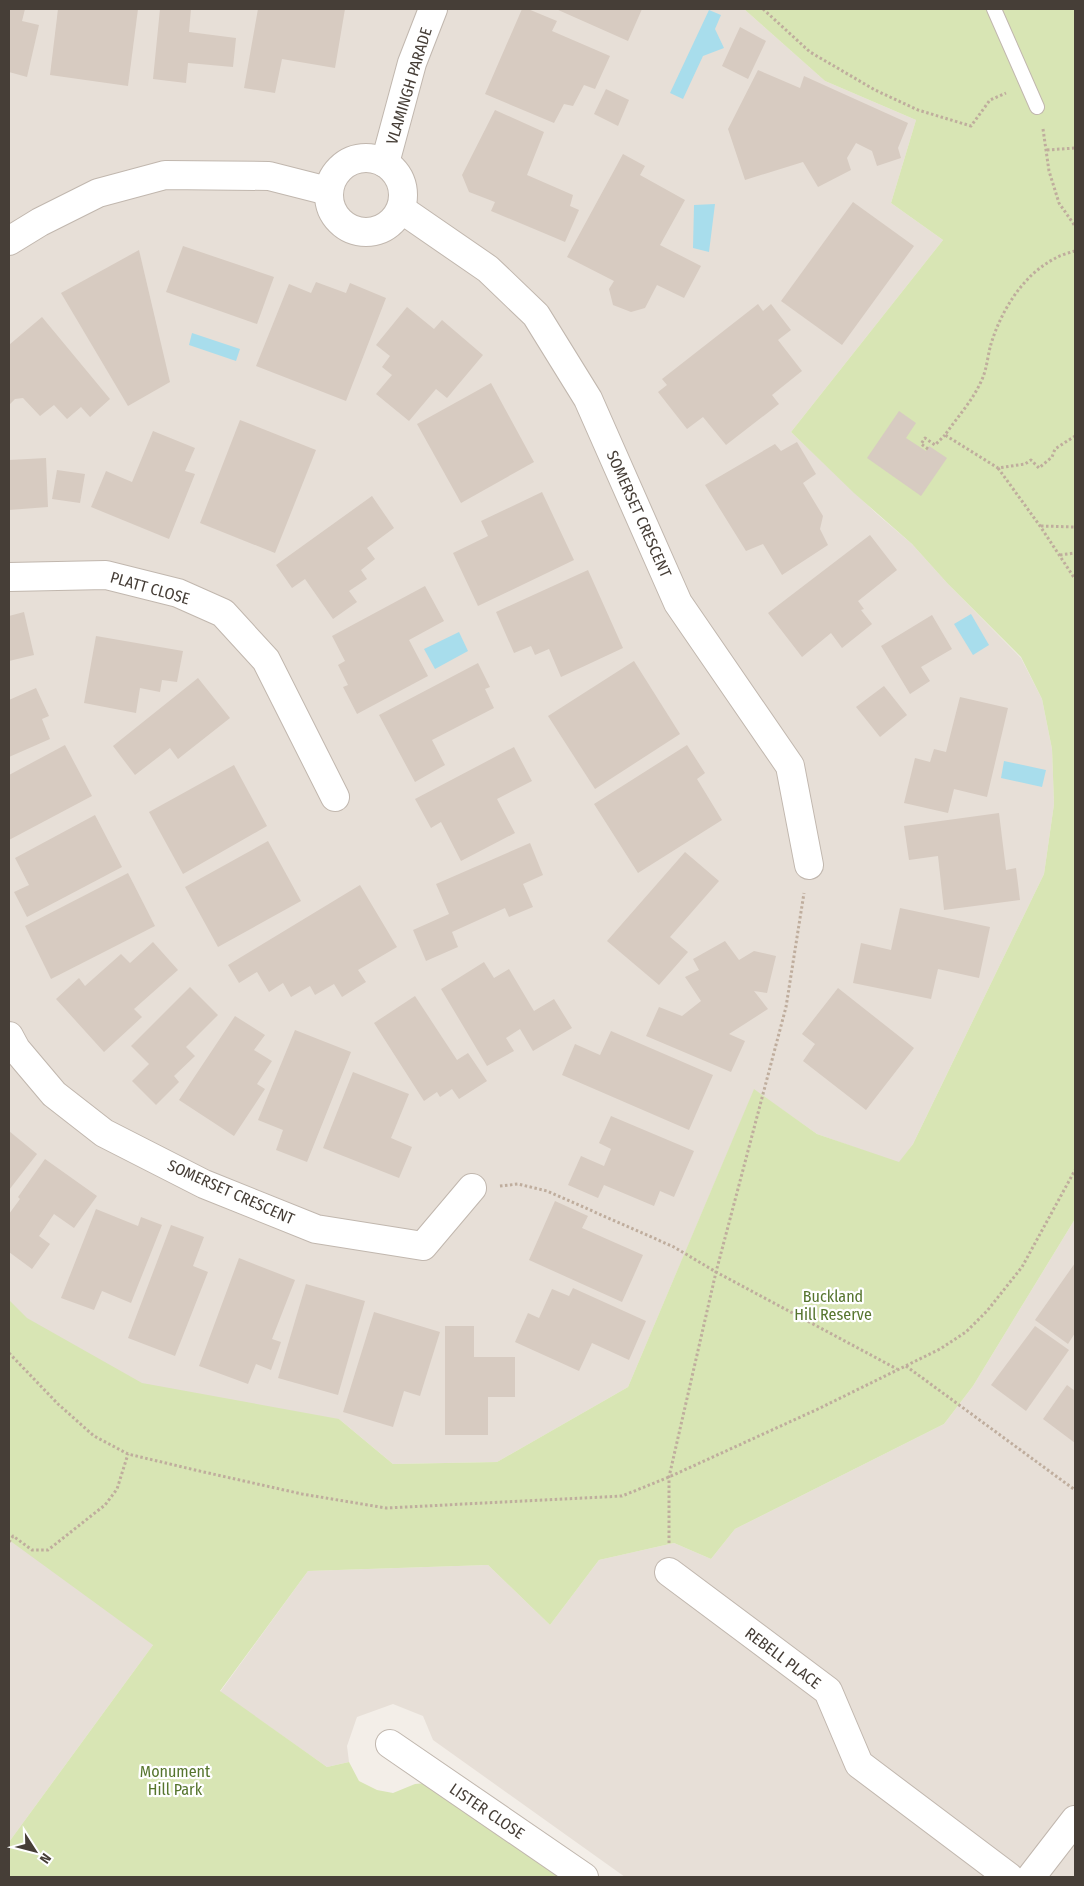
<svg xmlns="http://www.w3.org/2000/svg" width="1084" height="1886" viewBox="0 0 1084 1886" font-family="'Fira Sans Condensed',sans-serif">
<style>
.residential{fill:#e7dfd7}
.green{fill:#d8e5b4}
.water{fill:#a8ddec}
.building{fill:#d7cbc1}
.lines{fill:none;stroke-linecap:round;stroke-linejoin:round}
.service-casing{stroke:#c1b7ae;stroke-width:16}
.minor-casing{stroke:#c1b7ae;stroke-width:30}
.path{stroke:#bfad9d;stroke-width:3;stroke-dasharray:2.5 2.5;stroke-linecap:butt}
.service{stroke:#fff;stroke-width:14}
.minor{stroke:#fff;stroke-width:28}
.labels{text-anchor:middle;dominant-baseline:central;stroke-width:4.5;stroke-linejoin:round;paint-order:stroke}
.street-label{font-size:16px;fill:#463e37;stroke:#fff}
.park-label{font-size:16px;fill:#56752e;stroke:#fff}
</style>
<rect width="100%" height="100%" fill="#f3eee8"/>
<!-- residential -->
<g class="residential">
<path d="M9,9H744L825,81L916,120L891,203L943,240L791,432L877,514L912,544L948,584L1021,658L1042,699L1052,749L1054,804L1044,874L913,1144L899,1163L817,1134L754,1090L628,1387L497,1462L393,1464L339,1419L153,1645L9,1842Z"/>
<path d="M1075,1219V1877H625L433,1740L423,1716L393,1704L357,1717L347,1746L349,1762L327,1767L220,1692L308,1571L488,1565L550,1625L599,1560L674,1543L711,1559L735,1529L944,1424L973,1386Z"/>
</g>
<!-- green -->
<path class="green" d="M744,9H1075V1219L973,1386L944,1424L735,1529L711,1559L674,1543L599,1560L550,1625L488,1565L308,1571L220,1691L327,1767L349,1762L359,1781L377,1790L393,1793L415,1784L437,1782L568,1877H9V1842L153,1645L9,1540V1300L27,1318L142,1383L339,1419L393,1464L497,1462L628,1387L754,1089L817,1134L899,1162L913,1144L1044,874L1054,804L1052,749L1042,699L1021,657L948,584L912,544L854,493L791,432L943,240L891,203L916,120L825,81Z"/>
<!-- water -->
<g class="water">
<path d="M709,10L721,15L715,29L724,48L703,56L683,99L670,93Z"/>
<path d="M715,204L709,252L693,248L694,205Z"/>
<path d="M192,333L240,349L236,361L189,345Z"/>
<path d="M971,614L989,645L973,655L954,624Z"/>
<path d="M459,632L468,651L435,669L424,649Z"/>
<path d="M1004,761L1046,770L1042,787L1001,778Z"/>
</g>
<!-- building -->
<g class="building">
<path d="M9,9H25L22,21L39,25L27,77L9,72Z"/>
<path d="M58,9H138L128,86L50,75Z"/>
<path d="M160,9H191L189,32L236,38L233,67L188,63L186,83L153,79Z"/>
<path d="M258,9H345L335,68L282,59L275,93L244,88Z"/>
<path d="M522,9H528L557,21L552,31L610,56L595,89L584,85L573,106L564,104L554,123L485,94Z"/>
<path d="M556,9H642L628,41Z"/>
<path d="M740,27L766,41L748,79L722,66Z"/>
<path d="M758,70L800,88L804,76L908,123L898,148L901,158L877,166L872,151L856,143L847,158L851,170L818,187L803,162L745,180L728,129Z"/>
<path d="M606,89L629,100L618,126L594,114Z"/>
<path d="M495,110L544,132L527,175L573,195L570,206L579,210L565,242L491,211L495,202L469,192L462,175Z"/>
<path d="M623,154L645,166L640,175L685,200L660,245L701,266L684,298L657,285L645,308L631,312L613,305L609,289L614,281L567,257Z"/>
<path d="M853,202L914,246L842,345L781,301Z"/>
<path d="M183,246L274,277L257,324L166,292Z"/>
<path d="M139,250L170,382L128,406L61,293Z"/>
<path d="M316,282L346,293L350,283L386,298L346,401L256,366L289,284L311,293Z"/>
<path d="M758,304L763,311L771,304L791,330L778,340L802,371L772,395L779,404L726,445L703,417L687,429L658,392L667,385L662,379Z"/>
<path d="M407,307L434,329L442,320L483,355L447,398L436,389L409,421L376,394L392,375L382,367L390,356L376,345Z"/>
<path d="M42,317L110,399L90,417L81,407L67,419L54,405L40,416L23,398L15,399L9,405V345Z"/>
<path d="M491,383L534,462L461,503L417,424Z"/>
<path d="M899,411L916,423L906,438L926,451L929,446L947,458L921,496L867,458Z"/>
<path d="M240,420L316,450L275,553L200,523Z"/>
<path d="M153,431L195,448L185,471L195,474L169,539L91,507L106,471L132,482Z"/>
<path d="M797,442L816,474L803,483L823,516L820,529L828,545L782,575L763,544L746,551L705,485L775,444L781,451Z"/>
<path d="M46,458L48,507L9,510V460Z"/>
<path d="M57,470L85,474L80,503L52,499Z"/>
<path d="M542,492L574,560L478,606L453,553L488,536L481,521Z"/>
<path d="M372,496L394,528L367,548L375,559L361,570L367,579L349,591L357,602L333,619L305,579L292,588L276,565Z"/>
<path d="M870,535L897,570L858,601L864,609L861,610L872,624L842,648L831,633L802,657L768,613Z"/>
<path d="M588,570L623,648L561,677L549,649L535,655L531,646L514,653L496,612Z"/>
<path d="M425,586L444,621L409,640L428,676L357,714L343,687L348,685L338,665L345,661L332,636Z"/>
<path d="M24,612L34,655L9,661V616Z"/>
<path d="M932,615L952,649L921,667L930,681L910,694L881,646Z"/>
<path d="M96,636L183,651L177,682L162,680L160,692L140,688L136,713L84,703Z"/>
<path d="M634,661L680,734L595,789L548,716Z"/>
<path d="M478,663L490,687L485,689L494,708L432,740L445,765L415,782L379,715Z"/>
<path d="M198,678L230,718L178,759L170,748L135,775L113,746Z"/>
<path d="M884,686L907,715L880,737L856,707Z"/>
<path d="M36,688L49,716L42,719L50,739L9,757V700Z"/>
<path d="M960,697L1008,708L987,797L954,789L948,813L904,803L915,758L930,762L934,749L946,752Z"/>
<path d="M65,745L92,796L9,840V775Z"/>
<path d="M687,745L705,773L697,779L722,820L638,873L594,804Z"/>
<path d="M514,747L532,781L497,799L515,833L461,861L441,822L431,828L415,799Z"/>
<path d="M234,765L267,826L183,874L149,812Z"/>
<path d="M999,813L1006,870L1016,868L1020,900L944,910L938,856L909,860L904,826Z"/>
<path d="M95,815L122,867L27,917L14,892L29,885L15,858Z"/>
<path d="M268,841L301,901L218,947L185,887Z"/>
<path d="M530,843L543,875L523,884L533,907L509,917L505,908L452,932L458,947L426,961L413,930L449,914L436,884Z"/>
<path d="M685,852L719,881L670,937L688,952L659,985L607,941Z"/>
<path d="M128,873L155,926L51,979L25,926Z"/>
<path d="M360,885L397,947L358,970L366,982L342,997L334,984L315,995L310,986L291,997L283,983L269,992L257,972L239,983L228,965Z"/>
<path d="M900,908L990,927L979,978L938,969L931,999L853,983L861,943L891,950Z"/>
<path d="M725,941L739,960L754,951L776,956L767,993L754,991L768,1009L729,1034L745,1041L731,1072L646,1036L659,1007L682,1016L701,1001L685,977L699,970L693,959Z"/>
<path d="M153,942L178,970L134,1009L142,1017L104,1052L56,999L79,978L85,986L121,954L130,963Z"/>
<path d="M484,962L494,978L509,969L534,1011L554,999L572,1028L533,1051L520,1029L506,1038L514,1051L487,1066L441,989Z"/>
<path d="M190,987L218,1015L186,1047L195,1056L174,1076L179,1082L156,1105L132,1081L149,1064L131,1046Z"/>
<path d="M838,988L914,1048L866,1110L803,1061L815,1044L802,1034Z"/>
<path d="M415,996L457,1060L468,1053L487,1081L459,1099L452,1089L440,1097L437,1092L424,1101L374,1023Z"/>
<path d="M235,1016L265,1035L254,1050L272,1061L257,1084L265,1089L234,1136L179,1100Z"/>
<path d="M295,1030L351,1052L307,1162L276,1150L283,1130L258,1120Z"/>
<path d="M611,1031L713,1075L689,1130L562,1075L575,1044L600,1055Z"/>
<path d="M353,1072L409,1094L391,1138L412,1147L399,1178L323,1148Z"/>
<path d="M611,1116L694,1151L674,1197L660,1191L654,1206L604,1185L598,1198L568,1185L581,1156L604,1166L611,1149L599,1143Z"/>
<path d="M9,1131L37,1154L9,1190Z"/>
<path d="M45,1159L97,1196L74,1228L54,1214L39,1236L50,1244L32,1269L9,1252V1214L20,1199L18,1197Z"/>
<path d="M555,1201L588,1216L582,1228L643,1255L622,1302L529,1260Z"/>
<path d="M96,1209L138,1226L141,1217L162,1225L131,1303L102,1291L94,1310L61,1298Z"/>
<path d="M171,1225L204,1237L193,1266L208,1272L175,1356L128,1338Z"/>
<path d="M239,1258L295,1280L272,1339L281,1342L271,1370L256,1364L248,1384L199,1366Z"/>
<path d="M1075,1263V1333L1068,1344L1035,1320Z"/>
<path d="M306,1284L365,1301L338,1395L278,1378Z"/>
<path d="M573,1288L646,1321L629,1360L592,1343L579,1371L515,1342L528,1313L539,1318L552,1289L569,1296Z"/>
<path d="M374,1312L440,1332L420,1396L404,1391L393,1427L343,1412Z"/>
<path d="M445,1326H474V1357H515V1397H488V1435H445Z"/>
<path d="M1035,1326L1069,1350L1026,1411L991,1385Z"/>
<path d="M1067,1385L1075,1391V1443L1043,1419Z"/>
</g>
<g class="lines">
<defs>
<path id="service" d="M994,9L1037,107"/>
<g id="minor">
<circle cx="366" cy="195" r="37"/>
<path d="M385,163L412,63L433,9"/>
<path d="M401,209L488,269L536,315L588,399L678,603L790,766L809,865"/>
<path d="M9,241L40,222L98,193L165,175L269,176L328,191"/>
<path d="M9,577L106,575L178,593L223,613L266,660L335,797"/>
<path d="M9,1036L16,1049L54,1094L104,1133L204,1184L316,1229L423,1246L472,1188"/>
<path d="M669,1572L828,1691L859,1764L1009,1877"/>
<path d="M390,1744L584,1877"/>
<path d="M1031,1877L1075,1820"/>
</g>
</defs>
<!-- service casing -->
<use href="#service" class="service-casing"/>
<!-- minor casing -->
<use href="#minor" class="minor-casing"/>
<!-- path -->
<g class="path">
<path d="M763,9L810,52L875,90L918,110L971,126L990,100L1006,93"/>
<path d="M1043,129L1049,171L1059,203L1075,226"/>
<path d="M1047,150L1075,148"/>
<path d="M1075,251C1068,253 1060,255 1054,259C1023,275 1001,311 991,344C988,354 987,367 983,377C975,398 958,416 945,435L998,468L1025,464L1031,460L1039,468L1052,457L1055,449L1075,436"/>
<path d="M928,449L921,444L925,438L935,445L945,435"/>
<path d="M998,468L1040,526L1075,579"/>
<path d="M1041,526L1075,527"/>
<path d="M1060,555L1075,553"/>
<path d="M500,1186L518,1184L547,1191L674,1247L716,1272L897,1369"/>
<path d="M9,1353L58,1404L94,1436L128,1454L195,1470L302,1494L386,1508L622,1496L669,1477L818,1409L940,1349L966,1332L987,1311L1022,1267L1075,1170"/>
<path d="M906,1366L1075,1490"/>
<path d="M9,1542L13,1536L32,1550H48L105,1505L117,1489L128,1454"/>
<path d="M669,1543V1477L716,1272L786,1007L804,893"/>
</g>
<!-- service -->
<use href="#service" class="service"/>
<!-- minor -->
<use href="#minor" class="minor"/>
</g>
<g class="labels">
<!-- street labels -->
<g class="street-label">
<text transform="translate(409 86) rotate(-73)">VLAMINGH PARADE</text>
<text transform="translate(639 514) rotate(66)">SOMERSET CRESCENT</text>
<text transform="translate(150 588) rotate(16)">PLATT CLOSE</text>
<text transform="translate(231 1192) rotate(24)">SOMERSET CRESCENT</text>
<text transform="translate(783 1658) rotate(37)">REBELL PLACE</text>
<text transform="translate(487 1811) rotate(34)">LISTER CLOSE</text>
</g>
<!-- park labels -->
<g class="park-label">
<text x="833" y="1296">Buckland<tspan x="833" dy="18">Hill Reserve</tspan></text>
<text x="175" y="1771">Monument<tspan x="175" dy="18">Hill Park</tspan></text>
</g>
</g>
<!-- border -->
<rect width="1084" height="1886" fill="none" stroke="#463e37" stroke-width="20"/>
<!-- north arrow -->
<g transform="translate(35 1851) rotate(126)" stroke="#ffffff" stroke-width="4" paint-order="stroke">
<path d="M0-4L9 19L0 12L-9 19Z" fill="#463e37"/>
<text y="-8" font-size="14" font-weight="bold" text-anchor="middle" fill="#463e37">N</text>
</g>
</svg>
